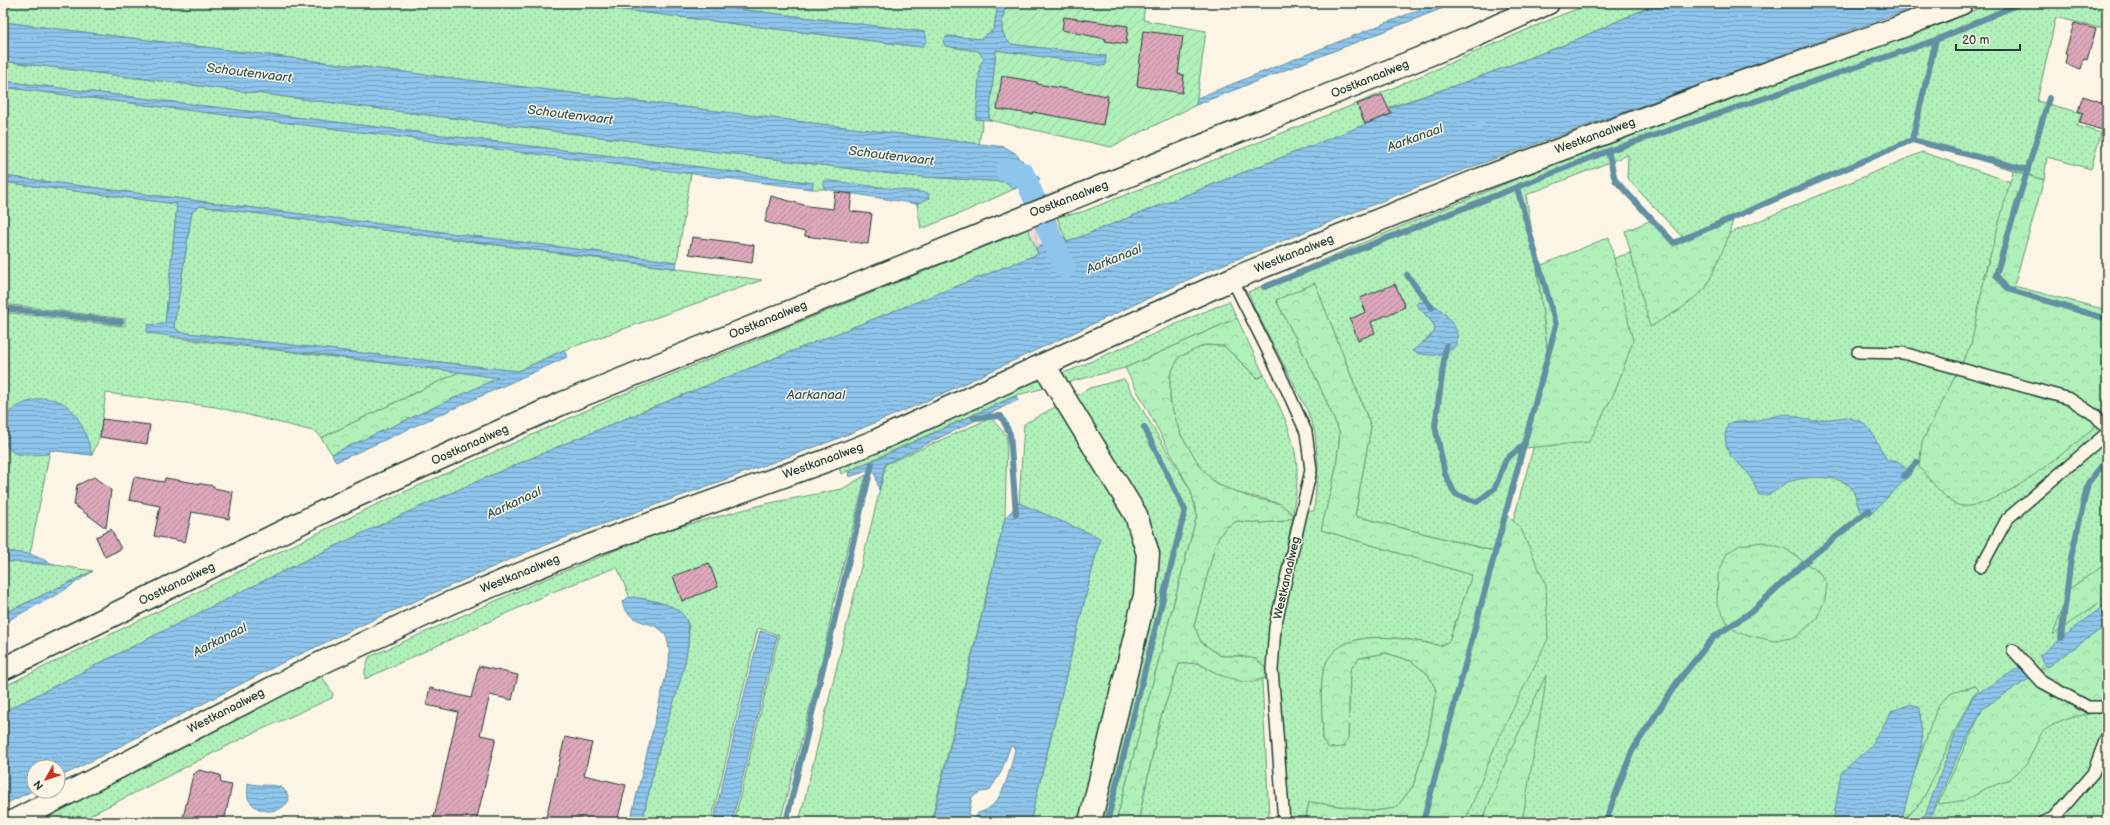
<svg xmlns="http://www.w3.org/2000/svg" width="2110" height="825" viewBox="0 0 2110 825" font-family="'Balsamiq Sans',sans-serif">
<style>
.industrial{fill:url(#industrial-grid)}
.grass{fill:url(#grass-dots);stroke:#689676;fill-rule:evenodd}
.forest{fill:url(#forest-crowns);stroke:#689676}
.garden{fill:url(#garden-furrows);stroke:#689676}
.water{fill:url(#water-rules);stroke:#628fa2}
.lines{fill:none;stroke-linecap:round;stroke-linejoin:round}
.stream{stroke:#628fa2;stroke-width:6}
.canal{stroke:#8ec5ec;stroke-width:22}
.building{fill:url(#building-hatch);stroke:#1f3d34}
.lane-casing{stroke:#1f3d34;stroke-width:14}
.street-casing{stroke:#1f3d34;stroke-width:25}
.secondary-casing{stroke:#1f3d34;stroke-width:25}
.lane{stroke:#fcf5e5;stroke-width:11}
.street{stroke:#fcf5e5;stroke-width:22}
.secondary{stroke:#fcf5e5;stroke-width:22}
.labels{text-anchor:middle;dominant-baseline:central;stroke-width:3;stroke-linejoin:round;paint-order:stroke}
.street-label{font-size:12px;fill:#1f3d34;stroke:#fcf5e5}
.water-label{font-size:13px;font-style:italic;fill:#355859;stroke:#fcf5e5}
</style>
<defs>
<pattern id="industrial-grid" width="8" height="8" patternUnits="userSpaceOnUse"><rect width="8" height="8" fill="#f3ded8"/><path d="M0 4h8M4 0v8" fill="none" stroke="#d0bfba"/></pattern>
<pattern id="grass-dots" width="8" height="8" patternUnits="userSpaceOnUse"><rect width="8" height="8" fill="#b0f0b9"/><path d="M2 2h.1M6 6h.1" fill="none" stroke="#97cfa0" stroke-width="1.8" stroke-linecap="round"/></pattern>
<pattern id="forest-crowns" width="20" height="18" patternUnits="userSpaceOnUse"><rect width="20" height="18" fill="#b0f0b9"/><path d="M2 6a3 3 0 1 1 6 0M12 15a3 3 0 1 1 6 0" fill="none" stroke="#97cfa0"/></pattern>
<pattern id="garden-furrows" width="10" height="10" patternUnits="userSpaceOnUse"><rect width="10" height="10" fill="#b0f0b9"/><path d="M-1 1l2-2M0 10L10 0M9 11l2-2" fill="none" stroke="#97cfa0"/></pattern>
<pattern id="water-rules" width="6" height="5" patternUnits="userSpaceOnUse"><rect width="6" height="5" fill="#8ec5ec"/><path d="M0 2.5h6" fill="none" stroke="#73a1c0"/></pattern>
<pattern id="building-hatch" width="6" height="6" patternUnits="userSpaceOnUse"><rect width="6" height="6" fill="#dea7bb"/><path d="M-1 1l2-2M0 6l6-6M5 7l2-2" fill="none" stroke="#b38999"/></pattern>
</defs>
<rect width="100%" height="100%" fill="#fcf5e5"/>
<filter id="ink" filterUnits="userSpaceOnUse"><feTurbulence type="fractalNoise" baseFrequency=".025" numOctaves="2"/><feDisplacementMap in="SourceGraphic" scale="8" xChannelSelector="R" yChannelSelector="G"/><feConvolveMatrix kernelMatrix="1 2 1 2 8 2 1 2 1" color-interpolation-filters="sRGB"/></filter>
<g filter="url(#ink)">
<!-- industrial -->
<path class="industrial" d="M1057,217L1064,237L1036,248L1028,229Z"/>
<!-- grass -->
<g class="grass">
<path d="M3,3H567L921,47L925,32L689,3H998L994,29L981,39L948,36L945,46L979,51L984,59L976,119L983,120L979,144L3,22Z"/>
<path d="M1593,3H1658L1569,43L1471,80L1390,107L1392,114L1067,242L1057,217L1082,212L1358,103L1561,15Z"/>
<path d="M1990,3H2107V27H2095L2056,17L2037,101L2082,113L2077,126L2101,133L2091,169L2047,157L2044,180L1913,139L1918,133L1912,139L1684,236L1680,235L1627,178L1628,155L1526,195L1534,245L1548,354L1498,552L1355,516L1371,426L1315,284L1276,300L1317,380L1340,433L1336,468L1322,530L1472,575L1449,641L1441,646C1403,637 1327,622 1322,680C1320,700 1323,721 1323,741L1348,738L1350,670L1359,658L1386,653L1411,661L1428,674L1436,690L1428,738L1413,786L1396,808L1374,811L1309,802L1305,822H1289L1280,719L1277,660L1278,634L1307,511H1314L1318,465L1315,433L1307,410L1255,309L1248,292L1407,224L1617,138L1950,21ZM1416,304L1458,336L1413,351C1439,325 1445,337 1416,304Z"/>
<path d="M3,61L908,176L1006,182L1014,189L966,211L921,229L917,204L929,198L823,184L824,189H812L813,183L692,166L3,81Z"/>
<path d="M3,87L691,173L677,262L3,176Z"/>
<path d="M1922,152L2014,183L1983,278L1999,297L2107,330V822H1430L1561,347L1551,281L1654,244L1678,255Z"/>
<path d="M3,182L177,204L165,324L148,325L175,338L459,372L321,438L317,432L216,407L106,393L100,436L92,455L50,450L30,554L3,551V312L122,326L125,325V319L3,304Z"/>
<path d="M200,206L762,280L564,350L518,371L179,332L174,326L192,212Z"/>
<path d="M1028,229L1038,254C827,338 614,419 406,513C270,575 137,645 3,712V687L371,507L612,399Z"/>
<path d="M1229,301L1237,318L1125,368L1017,395L841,474L839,466L1012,387L1069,371Z"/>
<path d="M1205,345L1224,346L1257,378L1264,375C1281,409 1299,442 1297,481C1297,492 1293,504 1293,515C1275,493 1238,500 1216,483C1187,460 1154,392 1178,358C1183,352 1198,348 1205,345Z"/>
<path d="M1124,379L1191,491L1197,515L1116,822H1030L1100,538L1019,503L1024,424L1090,388Z"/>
<path d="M991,418L1007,436L1005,518L931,822H799L886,464Z"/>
<path d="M866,475L834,602L822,661L780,822H734L779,635L758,628L711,822H642C648,795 654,768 661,742C668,713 694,651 688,624C684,607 645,596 630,598L617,567L555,591L365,679V670L369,657L536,583L660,532L765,504L842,489Z"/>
<path d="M1293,517L1279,583L1268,670L1240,656H1221L1201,642L1194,626L1216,541L1225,528L1237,521L1261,523L1284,521Z"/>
<path d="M3,561L56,565L93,571L3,614Z"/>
<path d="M1198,663L1220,675L1253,682L1267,677L1262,681L1269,815L1272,822H1138L1160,720L1179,664Z"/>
<path d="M321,675L333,694L332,698L247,736L77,822H39L218,727Z"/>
</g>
<!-- forest -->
<g class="forest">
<path d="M2013,171L2044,180L2014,286L2107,310V419C2076,440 1992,520 1955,504C1947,501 1926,475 1919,467L1922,442L1971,345L1986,271Z"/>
<path d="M1652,220L1674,243L1733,221L1726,243L1706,288L1682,308L1650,327L1625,231Z"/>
<path d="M1609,237L1633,341L1616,389L1589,442L1525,448L1548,354L1537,267Z"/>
<path d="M1315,283L1371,427L1355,516L1497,552L1507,515L1521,529L1546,585L1548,639L1497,741L1465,822H1305L1309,802L1374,811L1396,808L1413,786L1428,738L1436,690L1428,674L1411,661L1386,653L1359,658L1350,670L1348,738L1344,747L1329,748L1323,741C1323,721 1320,700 1322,680C1327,621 1403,638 1441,646L1449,641L1472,575L1321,530L1336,468L1340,433L1317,380L1276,300Z"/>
<path d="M1237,318L1264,375L1258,378L1224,346L1205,345L1179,357L1170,375V402L1181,435L1200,466L1216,484L1249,497L1281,504L1293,515V517L1284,521L1261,523L1237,521L1225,528L1216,542L1194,626L1201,642L1221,656H1240L1256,659L1268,670L1267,677L1253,682H1243L1220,675L1198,663L1179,664L1160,720L1138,822H1116L1197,515L1191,491L1125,368Z"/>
<path d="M459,372L498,378L332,454L321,438Z"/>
<path d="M1763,542L1784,548L1820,573L1827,584L1825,599L1817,618L1796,637L1774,641L1739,633L1729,625L1717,604L1718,575L1727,553L1740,545Z"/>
<path d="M2107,563V597L2053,635L2069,589Z"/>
<path d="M2104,627L2107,632V698L2102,709L2086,715L2070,717L2056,723L2042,732L2026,765L2009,780L1987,788L1967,800L1938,804L1983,708Z"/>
<path d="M1546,675L1544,694L1522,822H1482L1510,751Z"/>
<path d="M1975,686L1979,690L1973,695L1965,710L1926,793L1919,805L1900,822H1897L1938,705L1952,693Z"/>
</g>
<!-- garden -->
<path class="garden" d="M1006,3H1145L1143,20L1206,31L1196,105L1111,147L989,120L996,50L1105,65L1106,56L1011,44C996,31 1003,20 1006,3Z"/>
<!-- water -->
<g class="water">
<path d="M567,3H689L925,32L927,40L922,47Z"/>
<path d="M998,3H1006C1003,20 996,31 1011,44L1106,56L1105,66L996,50L989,120L976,119L980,64L984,59L978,51L945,46L943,41L947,36L981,39L994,29Z"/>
<path d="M1436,3H1456L1196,105L1197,98Z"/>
<path d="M1658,3H1926L1422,185L1207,271L922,403L834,440L534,549L381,616L282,663L58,778V767H34V790L3,805V712C137,645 270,575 406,513C614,419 827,338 1038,254L1036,248L1064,237L1067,242L1392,114L1390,108L1471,80L1569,43Z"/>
<path d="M3,22L1005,147L1015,153L1040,179L1014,189L1006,182L908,176L3,61Z"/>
<path d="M3,81L692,166L813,183L812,189L3,87Z"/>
<path d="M3,176L677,262L676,268L200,206L192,212L174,326L179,332L518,371L564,350L567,357L336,462L332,454L498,378L459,372L147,333L148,325L165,324L177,204L3,182Z"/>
<path d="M824,180L928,193L929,198L917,204L824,189Z"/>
<path d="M1418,302C1430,302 1437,305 1445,314C1475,345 1445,364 1412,351C1443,328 1441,332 1416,304Z"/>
<path d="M1016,396L1018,400L885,464L879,490L875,473L867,471L849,477L848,472Z"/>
<path d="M44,398C50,399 58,400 63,403C80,413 87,437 92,455L50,450L49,454C39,454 24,457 15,453C0,447 0,420 12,410C21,403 34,400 44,398Z"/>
<path d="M1788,414L1813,421L1846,417L1860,421L1869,428L1887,460L1899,462L1911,474L1868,517C1853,509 1859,492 1847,484C1833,475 1802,476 1786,483C1776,488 1773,497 1759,495L1749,474L1730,455L1726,445L1725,435L1728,424C1740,418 1742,423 1753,421C1765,419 1775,415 1788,414Z"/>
<path d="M1019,503L1100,538L1030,822H974L978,813C1003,808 1009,772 1015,750L1013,746L1010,747L1001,772L989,791L980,792L972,797L967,822H932L1005,518Z"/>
<path d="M3,551L30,554L56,565L3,561Z"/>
<path d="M93,571L60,593L3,623V614Z"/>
<path d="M634,597C649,601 674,602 684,616C700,639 668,715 661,742C654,768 648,795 642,822H630L669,663C673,608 636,637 622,603L627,598Z"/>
<path d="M2107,603V625L2047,667L2039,656Z"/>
<path d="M760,631L777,636L732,822H713Z"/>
<path d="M2023,665L2032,677L1983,708L1958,755L1928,822H1920L1926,813L1955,735L1973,696Z"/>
<path d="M1911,704L1920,708L1922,744L1901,822H1833L1841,773L1871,746L1892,711Z"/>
<path d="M248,783C265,789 285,778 289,800C281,815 256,815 248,798C247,794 248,787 248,783Z"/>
</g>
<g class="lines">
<!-- stream -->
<g class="stream">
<path d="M2021,3L1936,40L1608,151L1615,180L1674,243L1912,140L2028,170"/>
<path d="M2049,98L1996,275L2007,289L2107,319"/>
<path d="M1912,140L1936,40"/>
<path d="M1407,275L1432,308"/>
<path d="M1264,287L1608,151"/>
<path d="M3,308L121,322"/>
<path d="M1446,346L1435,426L1445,474L1455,494L1477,502L1495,488L1506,459L1525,444"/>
<path d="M974,418L1001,416L1010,434L1016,514"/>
<path d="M1904,476L1917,462"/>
<path d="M2061,638L2071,558L2088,483L2107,459"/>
<path d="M786,822L872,464"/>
<path d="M1107,822L1185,510L1144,427"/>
<path d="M1423,822L1556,325L1517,188"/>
<path d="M1607,822L1609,812L1632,751L1678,681L1714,637L1751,612L1805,562L1869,510"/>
</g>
<!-- canal -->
<path class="canal" d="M1006,171L1023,173L1065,268"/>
</g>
<!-- building -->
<g class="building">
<path d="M1064,17L1128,26L1126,44L1105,41L1106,39L1062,30Z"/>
<path d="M2074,23L2096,29L2087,60L2084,59L2081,69L2065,64L2067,54H2065Z"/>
<path d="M1143,31L1183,36L1178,74L1184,75L1182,93L1137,86Z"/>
<path d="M1002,76L1037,82V84L1108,96L1103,125L1033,112L1032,114L997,109Z"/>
<path d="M1382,95L1391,114L1365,124L1357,104Z"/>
<path d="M2083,96L2107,104V112L2102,130L2079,123L2083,113L2078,111Z"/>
<path d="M835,192L852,194L850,211L872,214L868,244L805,236V232L765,222L771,196L808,206L833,209Z"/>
<path d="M692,237L754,245L752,263L689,254Z"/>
<path d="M1395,284L1405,307L1371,322L1375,333L1358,340L1350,319L1366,312L1360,298Z"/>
<path d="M102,419L150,425L147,444L100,437Z"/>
<path d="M94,477L111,490L106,528L74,505L77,485Z"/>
<path d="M134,477L164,482L165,478L214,486V488L233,492L229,519L192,512L185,542L154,536L160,506L129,500Z"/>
<path d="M111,529L121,549L105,557L96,537Z"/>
<path d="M709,563L718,587L682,601L673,576Z"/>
<path d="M479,666L518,675L512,700L490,695L480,735L496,738L476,822H433L458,712L426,705L430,688L471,698Z"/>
<path d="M565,737L592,743L584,775L626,785L617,822H545Z"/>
<path d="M199,770L220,775L221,783L232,785L224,822H182L193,775Z"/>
</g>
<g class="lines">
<defs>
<g id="lane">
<path d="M1232,279L1283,381L1306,432L1311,470L1275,627L1272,670L1284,822"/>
<path d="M1858,352L1903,353L2070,399L2096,416L2107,429"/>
<path d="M1981,567L2007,519L2107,433"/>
<path d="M2013,650L2042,682L2088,707H2107"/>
<path d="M2043,822L2054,818L2093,773L2107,736"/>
</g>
<g id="street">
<path d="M1044,365L1136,515L1148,554L1145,595L1090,822"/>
<path d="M12,822L317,665L452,602L592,545L828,460L878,440L1232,279L1481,179L1734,85L1895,29L1962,3"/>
</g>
<path id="secondary" d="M3,669L347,500L563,403L1468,39L1548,3"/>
</defs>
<!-- lane casing -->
<use href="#lane" class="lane-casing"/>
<!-- street casing -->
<use href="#street" class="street-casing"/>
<!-- secondary casing -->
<use href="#secondary" class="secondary-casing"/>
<!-- lane -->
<use href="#lane" class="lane"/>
<!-- street -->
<use href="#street" class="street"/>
<!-- secondary -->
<use href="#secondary" class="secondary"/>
</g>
</g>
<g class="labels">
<!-- street labels -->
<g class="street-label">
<text transform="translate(1370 79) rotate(-22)">Oostkanaalweg</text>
<text transform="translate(1595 136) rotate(-20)">Westkanaalweg</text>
<text transform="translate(1069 199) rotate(-21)">Oostkanaalweg</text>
<text transform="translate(1294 254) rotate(-22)">Westkanaalweg</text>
<text transform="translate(768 320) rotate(-22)">Oostkanaalweg</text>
<text transform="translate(470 445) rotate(-24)">Oostkanaalweg</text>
<text transform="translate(823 461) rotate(-20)">Westkanaalweg</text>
<text transform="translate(520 574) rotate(-22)">Westkanaalweg</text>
<text transform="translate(1287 578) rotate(-77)">Westkanaalweg</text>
<text transform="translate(177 584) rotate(-26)">Oostkanaalweg</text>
<text transform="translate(226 711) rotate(-27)">Westkanaalweg</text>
</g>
<!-- water labels -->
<g class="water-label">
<text transform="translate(249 73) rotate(7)">Schoutenvaart</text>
<text transform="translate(570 115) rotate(7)">Schoutenvaart</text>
<text transform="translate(1415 138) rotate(-20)">Aarkanaal</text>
<text transform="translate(891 156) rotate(7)">Schoutenvaart</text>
<text transform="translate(1114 259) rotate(-22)">Aarkanaal</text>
<text x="816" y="395">Aarkanaal</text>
<text transform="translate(514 503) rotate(-25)">Aarkanaal</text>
<text transform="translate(220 640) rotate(-27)">Aarkanaal</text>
</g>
</g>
<!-- margin -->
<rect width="2110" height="825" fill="none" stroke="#fcf5e5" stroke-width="16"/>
<rect x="8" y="8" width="2094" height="809" fill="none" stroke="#1f3d34" stroke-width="1.5" filter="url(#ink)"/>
<!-- north arrow -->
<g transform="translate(46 779) rotate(231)"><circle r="19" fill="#fcf5e5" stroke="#a4ab9e"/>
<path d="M0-3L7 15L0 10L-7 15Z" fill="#c8321e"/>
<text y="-6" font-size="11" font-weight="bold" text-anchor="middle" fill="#1f3d34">N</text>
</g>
<!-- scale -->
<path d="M1956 44v6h64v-6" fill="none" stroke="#1f3d34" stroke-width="2"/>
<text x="1962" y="44" font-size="12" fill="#1f3d34" stroke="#fcf5e5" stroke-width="3" paint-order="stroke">20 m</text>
</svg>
